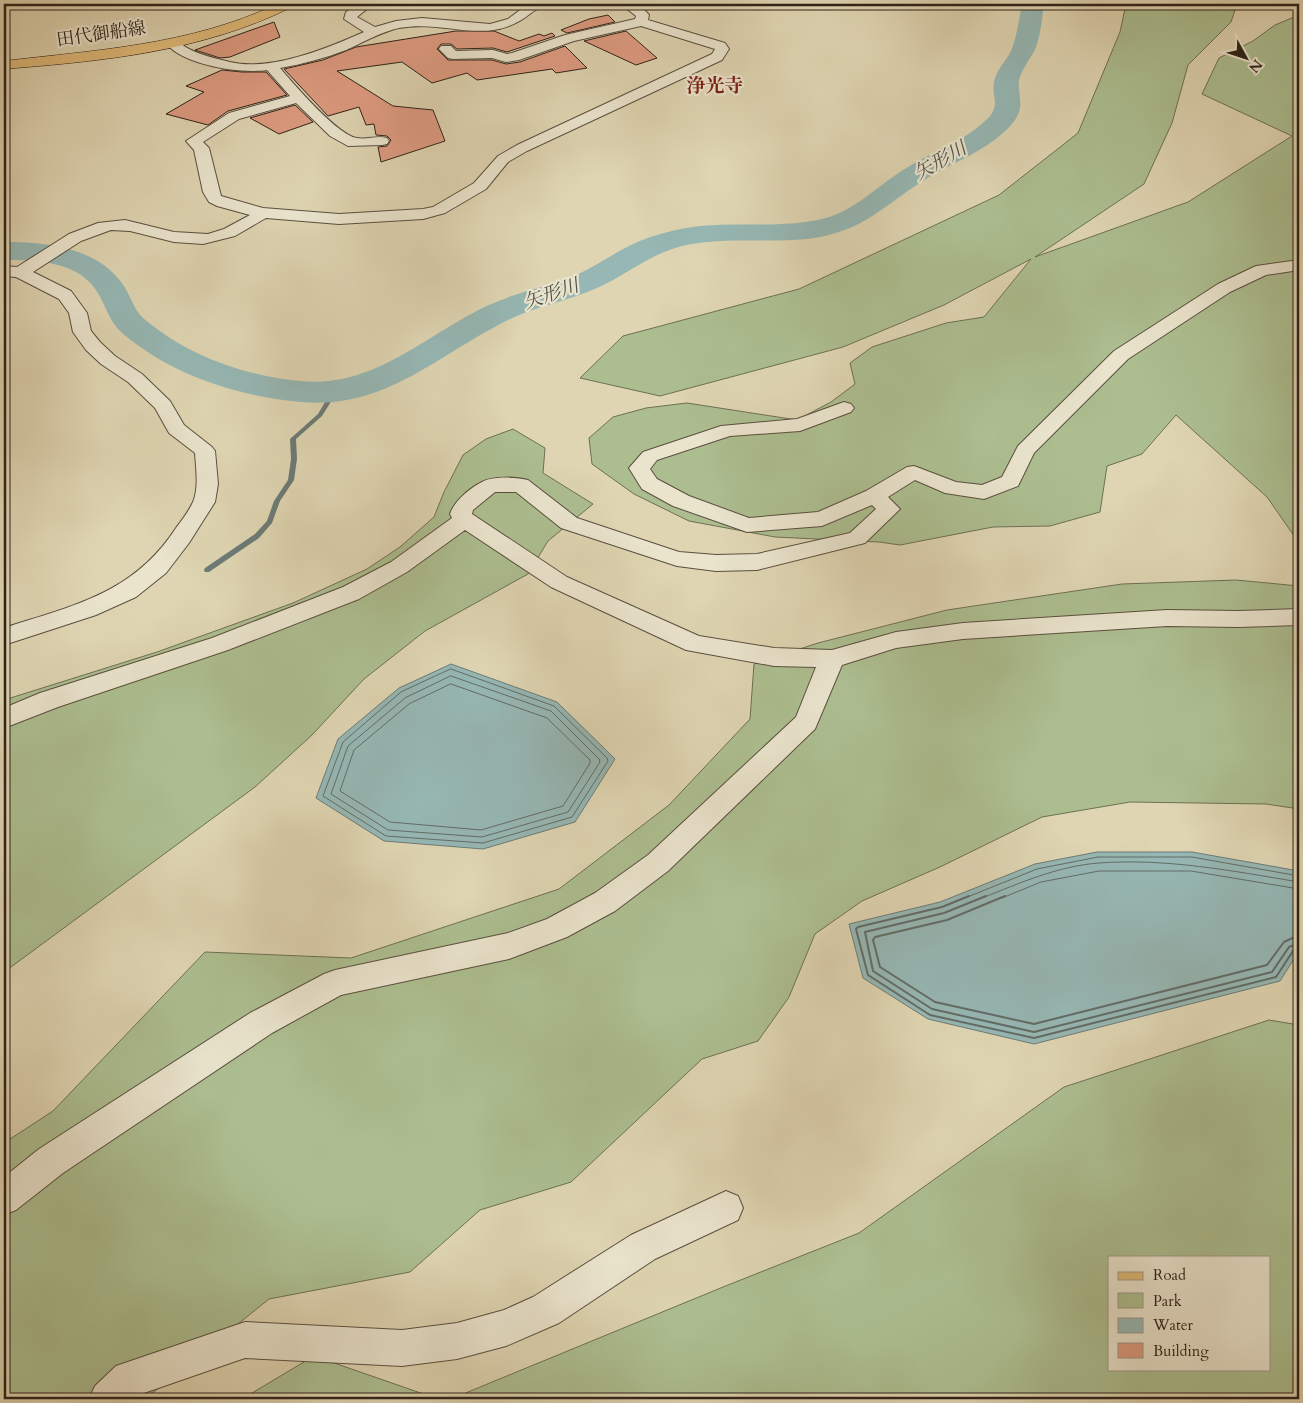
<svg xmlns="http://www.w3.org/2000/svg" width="1303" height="1403" viewBox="0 0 1303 1403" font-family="Cardo,'Noto Serif JP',serif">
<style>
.green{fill:#acbe90;stroke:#6d7054;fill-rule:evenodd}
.water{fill:#96b7b4;stroke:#6c7b76}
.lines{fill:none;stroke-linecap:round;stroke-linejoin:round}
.shore-far1{stroke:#626c66;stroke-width:1}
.shore{stroke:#626c66;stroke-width:2}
.stream{fill:#6c7b76;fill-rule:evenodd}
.river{fill:#96b7b4;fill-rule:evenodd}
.building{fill:#de9b81;stroke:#2e2219}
.minor-casing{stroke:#5a4f3f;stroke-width:2}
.major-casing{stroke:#2e2219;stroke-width:1}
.minor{fill:#eae4cd;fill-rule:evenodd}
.major{fill:#e0ba79;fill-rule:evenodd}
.labels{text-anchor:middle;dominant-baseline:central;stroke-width:4.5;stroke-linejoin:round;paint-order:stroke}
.far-street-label{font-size:18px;fill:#2e2219;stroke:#eae4cd}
.far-neighbourhood-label{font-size:19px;font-weight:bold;fill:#7a1f14;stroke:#eae4cd}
.far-water-label{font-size:19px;font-style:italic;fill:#4d4f48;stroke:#eae4cd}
</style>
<rect width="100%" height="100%" fill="#dfd5b2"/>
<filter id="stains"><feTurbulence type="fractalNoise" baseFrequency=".004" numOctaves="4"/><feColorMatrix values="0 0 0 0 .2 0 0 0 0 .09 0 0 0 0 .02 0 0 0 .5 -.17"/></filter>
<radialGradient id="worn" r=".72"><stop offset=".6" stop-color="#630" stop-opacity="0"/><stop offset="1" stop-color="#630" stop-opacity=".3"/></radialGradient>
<!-- green -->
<g class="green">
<path d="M1126,4H1237L1231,22L1188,65L1172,123L1144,184L1035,257L1188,202L1292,136L1202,94L1219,58L1253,41L1275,25L1299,15V543L1267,497L1176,415L1142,454L1107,466L1100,512L1050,526L993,527L900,545L879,542L775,537L689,521L634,494L592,464L589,438L613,417L646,408L687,403L797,420L831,402L855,384L850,363L872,347L946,323L984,317L1031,259L944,305L843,347L660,396L580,378L623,336L799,289L999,195L1078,133L1120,32Z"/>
<path d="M513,429L545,448L543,473L593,504L548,541L528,574L425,631L364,679L312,735L255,787L11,967L4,970V700L157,652L293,603L367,569L400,547L434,517L444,492L463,455L486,439Z"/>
<path d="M1236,580L1299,586V809L1266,804L1130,802L1042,817L940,867L862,901L815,934L789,997L758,1041L702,1059L571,1182L480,1210L410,1272L269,1299L145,1399H4V1143L53,1111L205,952L351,958L559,889L669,805L750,719L754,664L818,643L947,610L1122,584Z"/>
<path d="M1269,1020L1299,1025V1399H451L723,1287L859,1233L1064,1087ZM1109,1257H1269V1369H1109Z"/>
<path d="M314,1356L438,1399H242Z"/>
</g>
<!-- water -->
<g class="water">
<path d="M451,664L557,702L615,759L575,822L483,849L384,841L316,798L338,739L399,688Z"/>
<path d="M1097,852H1192L1299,871V951L1280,981L1034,1044L928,1019L863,978L849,924L940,902L1035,864Z"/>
</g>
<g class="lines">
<!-- shore-far1 -->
<g class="shore-far1">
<path d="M451,669L554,706L607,758L608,761L572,817L483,843L386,836L323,796L343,742L401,692Z"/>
<path d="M451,676L551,711L599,759L600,762L568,812L482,837L388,830L331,794L348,746L405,698Z"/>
<path d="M451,684L547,718L590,760V763L563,806L481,830L390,822L340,791L354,750L409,704Z"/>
<path d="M965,898L1037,869L1098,857H1192L1299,876"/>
<path d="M982,898C1020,883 1058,866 1099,863C1166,858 1233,871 1299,882"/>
<path d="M1002,898L1041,882L1099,871H1191L1299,889"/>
</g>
<!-- shore -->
<g class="shore">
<path d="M969,896L942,907L858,927L856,929L868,975L930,1015L1034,1038L1276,977L1293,951L1299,949"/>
<path d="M986,896L944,913L865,932L873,971L932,1009L1034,1032L1272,972L1289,947L1299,943"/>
<path d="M1005,896L947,920L875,937L873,940L880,967L935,1002L1034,1024L1267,965L1284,942L1299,935"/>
</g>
<!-- stream -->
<path class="stream" d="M334,390L337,392L322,416L296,439L297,459L294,480L280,501L272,523L259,538L209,572H205L204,570L205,568L255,534L267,521L274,501L288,480L291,459L290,439L318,414L331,392Z"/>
<!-- river -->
<path class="river" d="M1022,4H1044C1042,18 1041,33 1036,47C1031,59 1021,69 1019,81C1018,87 1020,93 1020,100C1022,113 1014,123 1004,132C983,152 954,162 929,177C883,205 865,232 807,239C760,244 708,234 664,252C640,262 620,278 597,288C568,301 536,306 508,320C439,354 385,410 301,402C236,396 172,375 122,333C108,320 106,305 96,290C77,261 35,260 4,260V242C45,242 95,247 121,282C130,293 133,309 143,318C188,356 242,375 300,381C374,389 426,334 489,305C517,292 547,287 576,275C595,267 611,255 629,246C644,238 660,234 676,230C724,219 774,230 822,219C854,212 878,185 905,169C931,152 961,143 984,122C1004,105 989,97 995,78C998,68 1006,61 1011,51C1017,36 1019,20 1022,4Z"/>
</g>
<!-- building -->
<g class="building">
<path d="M608,15L615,22L567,33L561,30L589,19Z"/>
<path d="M274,22L280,37L230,57L220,58L195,50Z"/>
<path d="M456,31H494L519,41L539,34L544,36L552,33L555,36L507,52L493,48L457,49L451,44H441L437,49L448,60H492L506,64L520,62L565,46L587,68L556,73L552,69L477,80L467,73L432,83L402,62L337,71L393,106L433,110L445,141L381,162L378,147L387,146L391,140L387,136L376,135L374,124L366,125L359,107L328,116L284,69L323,60L356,47Z"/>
<path d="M626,31L657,58L636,65L584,41Z"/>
<path d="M222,70L242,72H266L287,95L228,111L208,125L166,114L204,92L186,86Z"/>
<path d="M295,105L313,122L279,134L250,118Z"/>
</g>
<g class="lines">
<defs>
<g id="minor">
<path d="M359,4H373L357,17L375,27L396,21L422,18L490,24L508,19L528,4H543C540,8 535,10 531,13C489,48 447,19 399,28C381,32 364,42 346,50C325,58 303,64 280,68C294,84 337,135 357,138C367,140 377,135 387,138L389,141L387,144L382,145L348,146L330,136L296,103L239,119L203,142L209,148L221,196L263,208L339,214L423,209L433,207L474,183L498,156L517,145L712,54L715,49L641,26L574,41L519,60L506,62L492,58L453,59L448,58L439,49L441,46H451L456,51L493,50L507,54L512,53L565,35L635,19L636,16L621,4H639L649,15L648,20L725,43L729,49L722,60L527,151L508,162L486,189L445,213L423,219L339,224L266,218L235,236L203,244L174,242L130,231L111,230L81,241L33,272L71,291L87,313L91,331L100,342L115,356L142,374L170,401L184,425L212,447L215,451L218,484L215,502L189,543L166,573L136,597L96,615L4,645V628C74,605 133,594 176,528C182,520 189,511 193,502C199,488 196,469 195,453L169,433L155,408L128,382L101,364L86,350L73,332L69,313L59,299L16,277L4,276V266L17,267L69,234L98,223L125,220L174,232L208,234L224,229L250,215L217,206L209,202L203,192L194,150L186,141L229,113L290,96L267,70C241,74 182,65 166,43L173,39C179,41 183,46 189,49C201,55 217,59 230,62C270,72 328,48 364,32L344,19L346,12Z"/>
<path d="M1299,260V270L1266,275L1230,292L1128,359L1034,453L1018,486L984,499L945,493L915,480L888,497L900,509L865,543L757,570L716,571L677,566L561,528L516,492H495L473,510L472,514L567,577L699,636L774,648L832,650L896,632L963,623L1167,610L1238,611L1299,609V625L1238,627L1167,626L963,639L896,648L842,665L815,729L668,871L615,911L567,937L509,959L341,995L272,1033L63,1173L16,1210L4,1215V1177L39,1149L250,1013L324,974L335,970L508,933L547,919L595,893L648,855L796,717L816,667L774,666L686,650L551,587L465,530L407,572L359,599L228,650L58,707L4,728V708L40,693L212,638L343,587L391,562L452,518L450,514C454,501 470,488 482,482C493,476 517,477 528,480L577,518L679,552L716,555L757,554L850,533L876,509L872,505L822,526L747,532L673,506L642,489L629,468L643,452L721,426L797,419L844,402L851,404L854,408L851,412L800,431L730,436L657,460L650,469L657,479L689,496L749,518L818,512L866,491L907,467L914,466L956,482L982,485L1002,477L1018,446L1114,351L1218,284L1256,266Z"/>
<path d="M726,1191L738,1196L743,1208L738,1220L655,1259L559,1323L506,1346L457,1359L402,1366L245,1358L141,1394L135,1399H89L95,1386L116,1366L245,1322L402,1330L457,1323L504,1310L533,1297L631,1235Z"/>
</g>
<path id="major" d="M277,4H294L292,7C201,52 103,61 4,69V61C97,50 191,45 277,4Z"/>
</defs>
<!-- minor casing -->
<use href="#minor" class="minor-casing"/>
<!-- major casing -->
<use href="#major" class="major-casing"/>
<!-- minor -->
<use href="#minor" class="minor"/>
<!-- major -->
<use href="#major" class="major"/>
</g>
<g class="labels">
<!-- far-street labels -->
<g class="far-street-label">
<text transform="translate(101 34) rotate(-8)">田代御船線</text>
</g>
<!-- far-neighbourhood labels -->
<g class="far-neighbourhood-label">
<text x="715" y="86">浄光寺</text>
</g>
<!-- far-water labels -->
<g class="far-water-label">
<text transform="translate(940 161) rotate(-30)">矢形川</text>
<text transform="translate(551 294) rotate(-19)">矢形川</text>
</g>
</g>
<!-- margin -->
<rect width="1303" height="1403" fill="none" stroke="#dfd5b2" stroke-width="20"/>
<rect x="5" y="5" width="1293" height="1393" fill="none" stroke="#2e2219" stroke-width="2.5"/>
<rect x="10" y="10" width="1283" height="1383" fill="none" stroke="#2e2219"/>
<!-- legend -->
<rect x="1108" y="1256" width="162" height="115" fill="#eae4cd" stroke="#9f9685"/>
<rect x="1118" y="1272" width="25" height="8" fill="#e0ba79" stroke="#9f9685"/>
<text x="1153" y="1280" font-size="15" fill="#2e2219">Road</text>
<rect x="1118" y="1293" width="25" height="15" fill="#acbe90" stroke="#9f9685"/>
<text x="1153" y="1306" font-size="15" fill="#2e2219">Park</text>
<rect x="1118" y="1318" width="25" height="15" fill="#96b7b4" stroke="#9f9685"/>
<text x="1153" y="1330" font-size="15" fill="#2e2219">Water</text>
<rect x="1118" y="1343" width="25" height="15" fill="#de9b81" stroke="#9f9685"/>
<text x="1153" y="1356" font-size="15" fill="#2e2219">Building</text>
<!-- north arrow -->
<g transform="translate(1246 58) rotate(130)" stroke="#eae4cd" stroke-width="4" paint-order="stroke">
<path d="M0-4L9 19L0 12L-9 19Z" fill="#2e2219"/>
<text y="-8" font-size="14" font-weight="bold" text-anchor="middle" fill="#2e2219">N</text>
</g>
<rect width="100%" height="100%" filter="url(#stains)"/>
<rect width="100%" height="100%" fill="url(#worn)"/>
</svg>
